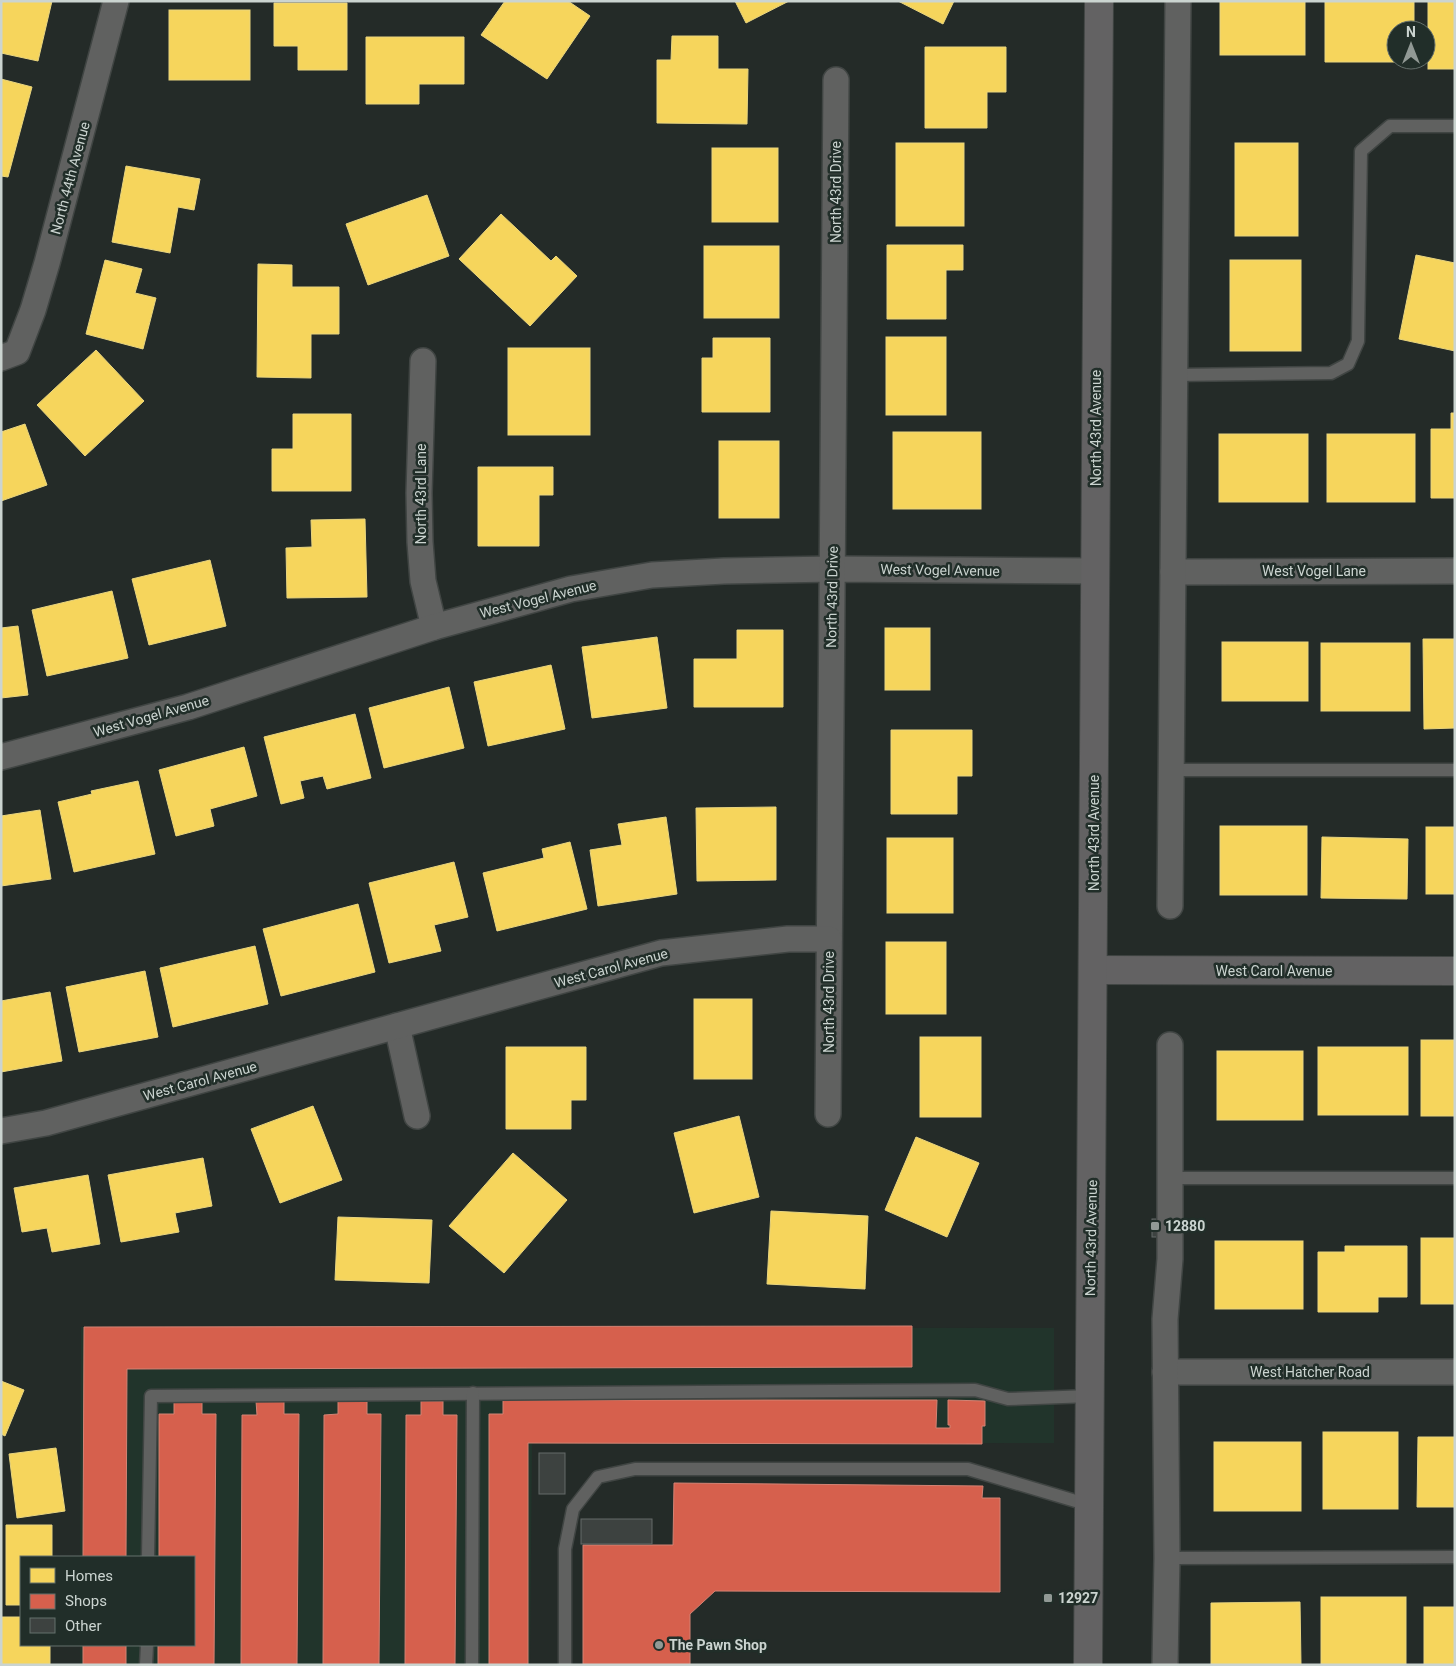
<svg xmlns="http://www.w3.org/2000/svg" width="1456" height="1666" viewBox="0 0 1456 1666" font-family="Roboto,sans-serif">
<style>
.built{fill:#21342b}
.homes{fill:#f6d55c;stroke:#e9d57f}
.shops{fill:#d6604d;stroke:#d38374}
.building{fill:#3d4240;stroke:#646a68}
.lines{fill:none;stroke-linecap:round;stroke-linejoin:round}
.lane-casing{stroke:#404543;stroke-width:15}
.street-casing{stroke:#404543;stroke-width:28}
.secondary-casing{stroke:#404543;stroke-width:30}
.lane{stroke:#606160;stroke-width:12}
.street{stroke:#606160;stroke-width:25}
.secondary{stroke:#636263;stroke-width:28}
.poi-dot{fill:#919995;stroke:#212e29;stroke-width:2}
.labels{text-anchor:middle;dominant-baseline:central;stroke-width:5;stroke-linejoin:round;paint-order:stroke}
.street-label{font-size:14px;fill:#cbd4d0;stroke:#212e29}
.poi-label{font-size:14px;font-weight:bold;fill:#cbd4d0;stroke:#212e29;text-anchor:start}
</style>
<rect width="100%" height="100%" fill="#242b28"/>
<!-- built -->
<path class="built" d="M81,1327L1054,1328V1443L532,1444L530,1665H80V1645H194V1557H80Z"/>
<!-- homes -->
<g class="homes">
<path d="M1,1H52L38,61L1,53Z"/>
<path d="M505,1H568L590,16L547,79L481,35Z"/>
<path d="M735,1H789L746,23Z"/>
<path d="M898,1H954L943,24Z"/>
<rect x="1220" y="1" width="85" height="54"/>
<path d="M1325,1H1414V30H1396V60H1414V62H1325Z"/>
<rect x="1428" y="1" width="27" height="68"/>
<path d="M274,3H347V70H298V46H274Z"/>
<rect x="169" y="10" width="81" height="70"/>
<path d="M672,36H718V69H748L747,124L657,123V60H671Z"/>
<path d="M366,37H464V84H419V104H366Z"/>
<path d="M925,47H1006V92H987V128H925Z"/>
<path d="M1,79L32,87L8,177L1,176Z"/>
<rect x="896" y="143" width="68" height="83"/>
<rect x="1235" y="143" width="63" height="93"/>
<rect x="712" y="148" width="66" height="74"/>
<path d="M126,166L200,179L194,210L178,207L170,253L112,242Z"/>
<path d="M427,195L449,256L368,285L346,224Z"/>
<path d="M501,214L551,261L556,256L577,276L530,326L459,259Z"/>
<path d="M887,245H963V270H946V319H887Z"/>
<rect x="704" y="246" width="75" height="72"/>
<path d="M1416,255L1455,263V351L1399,339Z"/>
<path d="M105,260L142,269L135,293L156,298L143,349L86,334Z"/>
<rect x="1230" y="260" width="71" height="91"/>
<path d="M258,264L292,265V287H339V334H311V378L257,377Z"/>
<rect x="886" y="337" width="60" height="78"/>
<path d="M713,338H770V412H702V358H713Z"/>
<rect x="508" y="348" width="82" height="87"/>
<path d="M96,350L144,401L85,456L37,405Z"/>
<path d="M1451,413H1455V498H1431V429H1451Z"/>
<path d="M293,414H351V491H272V449H293Z"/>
<path d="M25,424L47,485L1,501V432Z"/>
<rect x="893" y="432" width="88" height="77"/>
<rect x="1219" y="434" width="89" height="68"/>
<rect x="1327" y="434" width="88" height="68"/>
<rect x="719" y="441" width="60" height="77"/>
<path d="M478,467H553V495H539V546H478Z"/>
<path d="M365,519L367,597L287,598L286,548L312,547L311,520Z"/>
<path d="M210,560L226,626L149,645L132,579Z"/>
<path d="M112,591L128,658L47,676L32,610Z"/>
<path d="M18,626L28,695L1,698V628Z"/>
<rect x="885" y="628" width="45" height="62"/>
<path d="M737,630H783V707H694V659H737Z"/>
<path d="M657,637L667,708L592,718L582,647Z"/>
<path d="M1423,639H1455V728L1424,729Z"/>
<rect x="1222" y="642" width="86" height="59"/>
<rect x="1321" y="643" width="89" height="68"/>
<path d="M551,665L565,729L488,746L474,682Z"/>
<path d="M449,687L464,748L384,768L369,708Z"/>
<path d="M355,714L371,778L327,789L323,776L300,781L304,798L281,804L264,737Z"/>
<path d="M891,730H972V776H957V814H891Z"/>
<path d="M244,747L257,796L210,809L214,826L176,836L159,770Z"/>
<path d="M138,781L155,854L74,872L58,802L92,794L91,791Z"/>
<path d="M776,807V880L697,881L696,808Z"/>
<path d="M40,810L51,879L1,886V816Z"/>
<path d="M666,817L677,894L598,906L590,850L622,845L618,824Z"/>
<rect x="1220" y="826" width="87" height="69"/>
<rect x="1426" y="827" width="29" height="67"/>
<path d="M1322,837L1408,839L1407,899L1321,898Z"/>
<rect x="887" y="838" width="66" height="75"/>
<path d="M570,842L587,909L497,931L483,873L544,858L542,849Z"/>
<path d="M454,862L468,917L434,925L441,951L389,963L369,883Z"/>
<path d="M358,904L375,972L281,996L263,929Z"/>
<rect x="886" y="942" width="60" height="72"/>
<path d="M255,946L268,1004L173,1027L160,968Z"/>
<path d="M145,971L158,1037L79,1052L66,987Z"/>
<path d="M50,992L62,1061L1,1072V1001Z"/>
<rect x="694" y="999" width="58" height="80"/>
<rect x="920" y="1037" width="61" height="80"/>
<rect x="1421" y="1040" width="34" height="76"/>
<path d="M506,1047H586V1100H571V1129H506Z"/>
<rect x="1318" y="1047" width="90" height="68"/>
<rect x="1217" y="1051" width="86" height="69"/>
<path d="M313,1106L342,1180L280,1203L251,1129Z"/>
<path d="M739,1116L759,1197L694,1213L674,1133Z"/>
<path d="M916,1137L979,1163L947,1237L885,1210Z"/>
<path d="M513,1153L567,1200L504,1273L449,1226Z"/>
<path d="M203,1158L212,1206L175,1213L179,1232L121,1242L108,1175Z"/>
<path d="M88,1175L100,1244L52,1252L47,1228L22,1232L14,1188Z"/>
<path d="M771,1211L868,1216L865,1289L767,1284Z"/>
<path d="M338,1217L432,1220L429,1283L335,1280Z"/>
<rect x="1421" y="1238" width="34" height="66"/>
<rect x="1215" y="1241" width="88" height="68"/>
<path d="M1345,1246H1407V1297H1378V1312H1318V1252H1345Z"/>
<path d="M1,1381L24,1390L5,1436L1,1434Z"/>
<rect x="1323" y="1432" width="75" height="77"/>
<path d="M1418,1437H1455V1507H1417Z"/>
<rect x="1214" y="1442" width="87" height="69"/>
<path d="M56,1448L65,1511L17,1518L9,1454Z"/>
<path d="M6,1525H52V1557H21V1605H6Z"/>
<rect x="1321" y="1597" width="85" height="68"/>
<path d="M1300,1602L1301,1665H1211V1603Z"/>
<rect x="1424" y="1607" width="31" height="58"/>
<path d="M1,1617H21V1645H50V1665H1Z"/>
</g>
<!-- shops -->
<g class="shops">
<path d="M912,1326V1367L127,1369L126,1557H83L84,1327Z"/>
<path d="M174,1400H202V1414H216L214,1665H158V1645H194V1557H159V1414H174Z"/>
<path d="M503,1400H937L936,1428H950V1425H948V1400L985,1401V1426H982V1444L528,1443V1665H489V1414H503Z"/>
<path d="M256,1401H284V1414H299L297,1665H241L242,1415H257Z"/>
<path d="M338,1401H367V1414H381L379,1665H323L324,1415L338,1414Z"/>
<path d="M421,1401H443V1415H457L455,1665H405L406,1415H421Z"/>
<path d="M674,1483L983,1486L982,1498H1000V1592L715,1591L690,1614V1665H583V1545H673Z"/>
<rect x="83" y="1645" width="43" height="20"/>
</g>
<!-- building -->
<g class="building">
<rect x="1152" y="1219" width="6" height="18"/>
<rect x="539" y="1453" width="26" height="41"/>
<rect x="581" y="1519" width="71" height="25"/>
</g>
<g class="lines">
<defs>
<g id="lane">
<path d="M1175,375L1331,373L1348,364L1358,341L1361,151L1390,126H1455"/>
<path d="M1172,770H1455"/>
<path d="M1170,1178H1455"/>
<path d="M148,1557L151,1396L975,1390L1008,1399L1090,1396"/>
<path d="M1167,1558L1455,1557"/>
<path d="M146,1665L147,1645"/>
<path d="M472,1665L473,1393"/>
<path d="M565,1665V1549L573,1509L598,1477L635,1469H968L1089,1505"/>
</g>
<g id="street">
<path d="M1,358L17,352L33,310L47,263L116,1"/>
<path d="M423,361L419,493L420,542L423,581L434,627"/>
<path d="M1173,572L1455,571"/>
<path d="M1,757L188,707L434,627L571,589L652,575L724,571L833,569L1095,571"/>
<path d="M1170,906L1178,1"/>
<path d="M397,1026L417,1116"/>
<path d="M828,1114L836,80"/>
<path d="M1,1131L46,1123L661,953L788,939H829"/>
<path d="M1165,1372H1455"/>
<path d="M1165,1665L1167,1558L1165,1319L1170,1259V1045"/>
</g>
<g id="secondary">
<path d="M1093,970L1455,971"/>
<path d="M1088,1665L1099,1"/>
</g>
</defs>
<!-- lane casing -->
<use href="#lane" class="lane-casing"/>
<!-- street casing -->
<use href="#street" class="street-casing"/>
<!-- secondary casing -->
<use href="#secondary" class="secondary-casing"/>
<!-- lane -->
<use href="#lane" class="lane"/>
<!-- street -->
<use href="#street" class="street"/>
<!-- secondary -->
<use href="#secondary" class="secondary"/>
</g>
<!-- markers -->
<g class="poi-dot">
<rect x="1150" y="1221" width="10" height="10" rx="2.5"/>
<rect x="1043" y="1593" width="10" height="10" rx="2.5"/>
<circle cx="659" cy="1645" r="5"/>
</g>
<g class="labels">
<!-- street labels -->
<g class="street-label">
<text transform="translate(70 178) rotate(-75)">North 44th Avenue</text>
<text transform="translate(836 192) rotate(-90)">North 43rd Drive</text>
<text transform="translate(1096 428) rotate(-90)">North 43rd Avenue</text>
<text transform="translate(421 494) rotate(-90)">North 43rd Lane</text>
<text transform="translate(940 570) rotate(1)">West Vogel Avenue</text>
<text x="1314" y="571">West Vogel Lane</text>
<text transform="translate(832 597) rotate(-89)">North 43rd Drive</text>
<text transform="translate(538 599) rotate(-14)">West Vogel Avenue</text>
<text transform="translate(151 716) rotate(-16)">West Vogel Avenue</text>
<text transform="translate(1094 833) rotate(-90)">North 43rd Avenue</text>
<text transform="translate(611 968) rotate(-15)">West Carol Avenue</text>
<text x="1274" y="971">West Carol Avenue</text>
<text transform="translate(829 1002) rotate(-90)">North 43rd Drive</text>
<text transform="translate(200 1081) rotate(-15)">West Carol Avenue</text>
<text transform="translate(1091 1238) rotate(-89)">North 43rd Avenue</text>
<text x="1310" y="1372">West Hatcher Road</text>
</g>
<!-- poi labels -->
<g class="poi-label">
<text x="1165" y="1226">12880</text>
<text x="1058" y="1598">12927</text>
<text x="669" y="1645">The Pawn Shop</text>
</g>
</g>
<!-- border -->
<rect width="1456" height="1666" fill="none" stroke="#cbd4d0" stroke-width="5"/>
<!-- legend -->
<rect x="20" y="1556" width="175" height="90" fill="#212e29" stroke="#65706c"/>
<rect x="30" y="1568" width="25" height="15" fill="#f6d55c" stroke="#65706c"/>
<text x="65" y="1581" font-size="15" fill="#cbd4d0">Homes</text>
<rect x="30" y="1594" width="25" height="15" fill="#d6604d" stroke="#65706c"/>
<text x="65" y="1606" font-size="15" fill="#cbd4d0">Shops</text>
<rect x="30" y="1618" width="25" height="15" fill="#3d4240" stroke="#65706c"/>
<text x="65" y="1631" font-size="15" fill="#cbd4d0">Other</text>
<!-- north arrow -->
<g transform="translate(1411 45)"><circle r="24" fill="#212e29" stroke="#65706c"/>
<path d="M0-4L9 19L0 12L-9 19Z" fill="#919995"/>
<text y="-8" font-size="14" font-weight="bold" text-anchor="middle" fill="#cbd4d0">N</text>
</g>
</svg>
